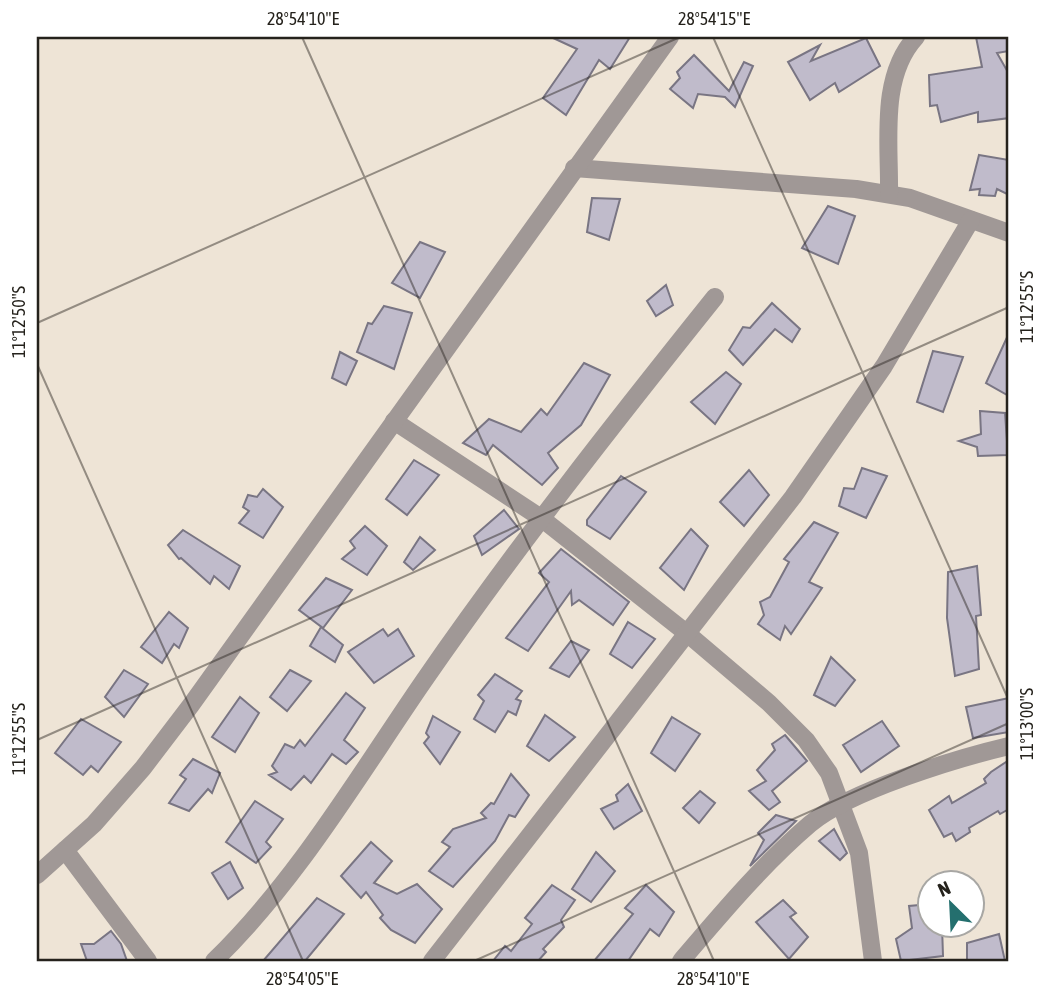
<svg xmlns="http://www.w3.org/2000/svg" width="1046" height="998" viewBox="0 0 1046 998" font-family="'Asap Condensed',sans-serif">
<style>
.building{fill:#c0bbcb;stroke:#797583;stroke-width:2}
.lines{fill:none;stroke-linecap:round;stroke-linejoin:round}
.minor{stroke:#a09896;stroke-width:18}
.ticks{fill:none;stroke:#25221c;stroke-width:2;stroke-opacity:0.45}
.neatline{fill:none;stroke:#25221c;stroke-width:2.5}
.ticks-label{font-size:18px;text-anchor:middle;fill:#25221c}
</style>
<rect width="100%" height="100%" fill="#eee4d6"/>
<!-- building -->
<g class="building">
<path d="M551,37H630L610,69L599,60L566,115L543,98L577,49Z"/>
<path d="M976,37H1009V51L997,53L1009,74V118L978,122V112L941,122L937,105L930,106L929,75L982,67Z"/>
<path d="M866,38L880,66L839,92L835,83L810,100L788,62L820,45L811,61Z"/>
<path d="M694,55L729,91L744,62L753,66L735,107L725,97L698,94L693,108L670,89L680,78L677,72Z"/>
<path d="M979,155L1009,160V195L997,189L995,196L979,195L980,189L970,190Z"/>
<path d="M592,198L620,199L609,240L587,232Z"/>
<path d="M828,206L855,216L838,264L802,248Z"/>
<path d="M420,242L445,252L420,298L392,283Z"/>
<path d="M666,285L673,305L656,316L647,301Z"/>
<path d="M772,303L800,329L792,342L775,329L743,365L729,350L743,327L750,328Z"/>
<path d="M384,306L412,313L394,369L357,352L368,323L372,324Z"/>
<path d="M1009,333V396L986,383Z"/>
<path d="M933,351L963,357L943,412L917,402Z"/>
<path d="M340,352L357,361L346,385L332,378Z"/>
<path d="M584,363L610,375L581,425L548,453L558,468L542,485L493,445L486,455L463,443L489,419L521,432L541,409L547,415Z"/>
<path d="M726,372L741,384L715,424L691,402Z"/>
<path d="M980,411L1005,413L1008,455L978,456L977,447L959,441L981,434Z"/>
<path d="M414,460L439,475L407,515L386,499Z"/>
<path d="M862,468L887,476L866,518L839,506L844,488L854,489Z"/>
<path d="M749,470L769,495L744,526L720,502Z"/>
<path d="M621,476L646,492L610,539L587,525V520Z"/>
<path d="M263,489L283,507L263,538L239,523L249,511L243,507L248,495L257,497Z"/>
<path d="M504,510L519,529L482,555L474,536Z"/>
<path d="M814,522L838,533L809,582L822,588L791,634L785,626L780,640L758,624L764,615L760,602L770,597L789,562L784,559Z"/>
<path d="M365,526L387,546L367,575L342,559L355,548L350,541Z"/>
<path d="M691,529L708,546L684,590L660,568Z"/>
<path d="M183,530L240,566L229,589L214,576L210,584L181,558L179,559L168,545Z"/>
<path d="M420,537L435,550L413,570L404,562Z"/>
<path d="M561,549L629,602L613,625L579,600L572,605L571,591L528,651L506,638L549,582L539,573Z"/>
<path d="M977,566L981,615L976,616L979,669L955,676L947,618L948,572Z"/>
<path d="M326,578L352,590L323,628L299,610Z"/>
<path d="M169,612L188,628L179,648L174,644L162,663L141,647Z"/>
<path d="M628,622L655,639L632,668L610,654Z"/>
<path d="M321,627L343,645L335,662L310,646Z"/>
<path d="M383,629L388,636L398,629L414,656L374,683L348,652Z"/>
<path d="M571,641L589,650L569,677L550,668Z"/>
<path d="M831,657L855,680L835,706L814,695Z"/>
<path d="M124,670L148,684L124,717L105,697Z"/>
<path d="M290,670L311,681L287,711L270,697Z"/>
<path d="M495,674L522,691L516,699L521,701L516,715L508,711L495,732L474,719L484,701L478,695Z"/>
<path d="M346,693L365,708L344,740L358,752L346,764L332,754L311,783L304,776L291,790L269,775L277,772L272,766L285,744L294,748L300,740L305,746Z"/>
<path d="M240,697L259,713L235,752L212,737Z"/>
<path d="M1009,698V732L973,738L966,707Z"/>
<path d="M545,715L575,737L549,761L527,746Z"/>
<path d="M433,716L460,732L440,764L424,743L429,737L426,733Z"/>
<path d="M672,717L700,734L675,771L651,753Z"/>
<path d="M81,719L121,742L98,772L91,766L83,775L55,753Z"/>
<path d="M882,721L899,746L861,772L843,745Z"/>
<path d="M785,735L807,761L772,791L780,802L769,810L749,791L766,781L757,770L775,750L772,744Z"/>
<path d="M193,759L220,773L212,793L208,789L189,811L169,803L186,779L180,775Z"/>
<path d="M1009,760V809L1000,814L998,811L969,828L970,832L956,841L952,833L944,837L929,810L949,796L952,803L986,783L984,779L991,772Z"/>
<path d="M511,774L529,795L515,817L509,815L495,841L453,887L429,871L450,847L442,842L453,829L486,818L481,813L491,803L494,804Z"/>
<path d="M628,784L642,811L614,829L601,809L618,801L616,795Z"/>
<path d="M700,791L715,803L699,823L683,808Z"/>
<path d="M255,801L283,819L266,842L271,847L256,863L226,842Z"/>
<path d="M776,815L796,821L750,866L764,840L758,833Z"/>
<path d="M834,829L847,853L840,860L819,841Z"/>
<path d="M371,842L392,861L374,883L397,894L417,884L442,909L415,943L391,930L380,918L383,915L366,892L361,898L341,876Z"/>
<path d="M596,852L615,871L591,902L572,889Z"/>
<path d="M230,862L243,888L228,899L212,873Z"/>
<path d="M552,885L575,900L561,920L564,927L543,949L546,952L538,961H493L505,946L511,951L532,924L525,918Z"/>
<path d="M646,885L674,912L659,936L650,929L628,961H594L633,914L625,908Z"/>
<path d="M317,898L344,914L305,961H263Z"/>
<path d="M783,900L796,913L790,917L808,937L789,959L756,922Z"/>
<path d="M930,904V925H942L943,956L901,961L896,939L912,928L909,906Z"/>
<path d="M111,931L121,944L127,961H87L81,944H94Z"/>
<path d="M999,934L1005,961H967V943Z"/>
</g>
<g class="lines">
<!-- minor -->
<g class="minor">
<path d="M574,168L856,189L910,198L1009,233"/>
<path d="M889,194C890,143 879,77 916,37"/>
<path d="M394,421L541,518L689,635L769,703L806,740L829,773L859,853L873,961"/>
<path d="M65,850L148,961"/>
<path d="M37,875L94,824L143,768L191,705L670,37"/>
<path d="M214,961C298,879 357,778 423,682C515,549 614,423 715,297"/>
<path d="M432,961L793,497L884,366L971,220"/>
<path d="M681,961C721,914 763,864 810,824C849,791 958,758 1009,746"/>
</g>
</g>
<!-- ticks -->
<path class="ticks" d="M302,37L714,961M713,37L1009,701M37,323L680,37M37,364L303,961M37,740L1009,307M474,961L1009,723"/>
<!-- border -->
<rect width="1046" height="998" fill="none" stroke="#ffffff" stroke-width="77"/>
<!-- north arrow -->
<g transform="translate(951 904) rotate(336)"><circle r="33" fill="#ffffff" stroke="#a8a7a4" stroke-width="2"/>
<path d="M0-5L12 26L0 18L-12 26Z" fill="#246f6e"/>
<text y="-10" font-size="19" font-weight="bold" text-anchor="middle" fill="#25221c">N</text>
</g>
<rect x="38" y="38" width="969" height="922" class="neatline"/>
<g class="ticks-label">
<text x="303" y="25">28°54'10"E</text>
<text x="714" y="25">28°54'15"E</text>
<text transform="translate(1027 307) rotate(-90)" y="6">11°12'55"S</text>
<text transform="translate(19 322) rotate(-90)" y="6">11°12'50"S</text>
<text transform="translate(1027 724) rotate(-90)" y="6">11°13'00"S</text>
<text transform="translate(19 739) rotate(-90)" y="6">11°12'55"S</text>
<text x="302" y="985">28°54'05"E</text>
<text x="713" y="985">28°54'10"E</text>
</g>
</svg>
